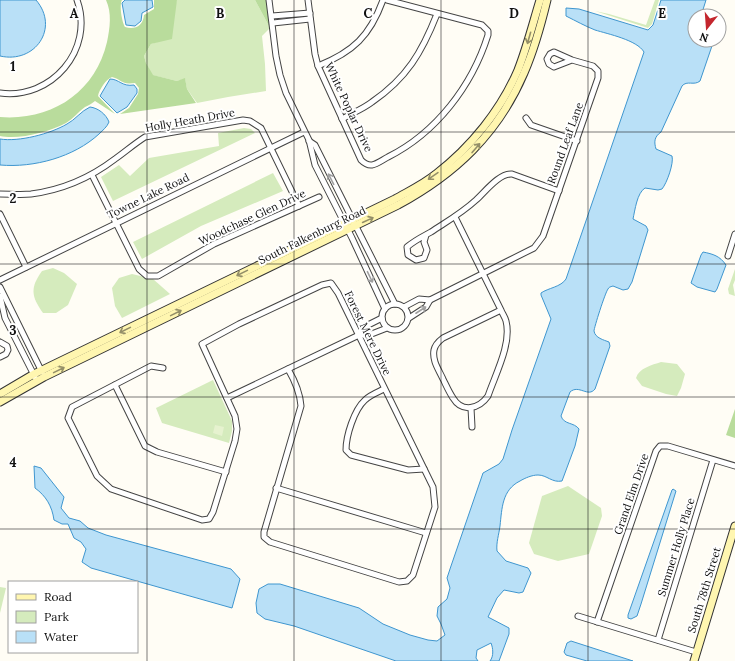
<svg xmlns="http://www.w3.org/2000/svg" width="735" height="661" viewBox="0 0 735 661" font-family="Lora,serif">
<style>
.green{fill:#d5ebbd}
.forest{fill:#b9dc9c}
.pitch{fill:#e6f2cf}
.water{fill:#b9e0f7;stroke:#3f96cf}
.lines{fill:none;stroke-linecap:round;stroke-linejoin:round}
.street-casing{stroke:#444;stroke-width:7}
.secondary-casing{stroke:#333;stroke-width:9}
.street{stroke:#fff;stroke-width:5}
.secondary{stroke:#fff6b0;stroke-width:7}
.oneway{stroke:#948f68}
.oneway2{stroke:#a0a0a0}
.grid{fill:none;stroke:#111;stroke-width:1;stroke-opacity:0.55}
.labels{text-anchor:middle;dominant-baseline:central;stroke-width:4;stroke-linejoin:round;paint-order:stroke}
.street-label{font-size:11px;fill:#111;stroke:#fff}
.grid-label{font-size:13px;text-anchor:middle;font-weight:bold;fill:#111;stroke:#fff;stroke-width:4;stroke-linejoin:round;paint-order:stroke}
</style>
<rect width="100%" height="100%" fill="#fffdf5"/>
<!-- green -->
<g class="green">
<path d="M177,0H255L270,28L262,36L265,64L266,91L228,97L197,103L187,89L185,79L177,81L152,75L146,63L144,56L151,44L163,40Z"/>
<path d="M655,0H659L652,24L648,28L595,11L609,14L646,25Z"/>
<path d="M244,128L251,129L255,133L113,201L101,177L119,165L130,176L149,158L219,146L218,133Z"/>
<path d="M273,173L283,191L201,226L142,259L133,242Z"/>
<path d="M53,268L64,273L77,284L68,305L56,313H43C31,296 30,288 42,271Z"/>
<path d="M735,269V280L733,285L735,296L729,294L728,289Z"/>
<path d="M132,274L153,279L170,294L122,318L115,306L112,288L119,278Z"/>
<path d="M661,362L677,364L685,374L681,388L677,396L666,394L642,386L636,378C639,368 652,365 661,362Z"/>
<path d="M213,380L232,421V431L229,443L162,423L156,408Z"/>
<path d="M568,486L601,508L602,516L589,554L558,561L534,554L529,543L542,496Z"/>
<path d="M0,587L6,588L0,613Z"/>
</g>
<!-- forest -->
<g class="forest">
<path d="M106,0H122C119,5 122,22 125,27C135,30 143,26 144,15L154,9V0H177L172,39L151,44L144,56L146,63L153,75L177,81L185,78L187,89L196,103L120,114L129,108L138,94L139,88L135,83C121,85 123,80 112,77C106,79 99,90 98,96L115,114L95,101C91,104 89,105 85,107C78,112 73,119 66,123C49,132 19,140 0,136V117C51,121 95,93 107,42C110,28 112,13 106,0Z"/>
<path d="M255,0H267L270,22V28Z"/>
<path d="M735,409V438L726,435Z"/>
</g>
<!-- pitch -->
<path class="pitch" d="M215,425L224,427L222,436L213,433Z"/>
<!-- water -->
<g class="water">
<path d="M0,0H36C60,28 35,64 0,56Z"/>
<path d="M125,0H152L153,7L142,13L141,21L135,26L126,25L122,3Z"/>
<path d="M661,0H706L701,16H695V40H714L700,81C694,86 687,80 682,86L661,132C654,137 654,142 656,149L672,156C674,163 667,183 662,189L658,190L645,188C637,193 635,210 633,219L646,226L648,230L632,282L628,289L623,290L613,286C610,287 609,287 608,289C605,293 594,328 594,331C595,338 604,340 609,342L610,346L595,389C588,398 579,384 570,392L561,416C564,425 574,422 579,429L575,446L562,481C552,483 547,475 538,475C532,475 525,478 520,481C502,490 502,508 500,526C499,534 496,543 497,551L506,561L528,568L531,573L523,592L519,593L504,590L497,598L488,617L509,628V634L499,661H490C494,656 493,648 491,643L477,650L476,658L478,661H396L294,626L265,619L257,613L256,603L259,589L268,584H280L359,608L383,624L410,635L428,640L437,641L445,635L441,624L437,616L438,607L447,599L450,588L447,578L451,566L483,473L499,464L503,459L512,430L551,319L541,295V293C548,288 561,287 566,279L644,52C637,40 608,34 595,30C585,26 576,21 566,16V8L579,9L648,30L653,25Z"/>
<path d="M110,79C119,79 122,87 134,85L137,89V93L127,107L117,113L100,96Z"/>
<path d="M90,107C98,108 106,114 109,122C107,127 103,130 99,134C74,157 34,168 0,165V139C19,142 50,134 67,124C75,120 81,111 90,107Z"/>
<path d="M703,252C713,254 720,256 726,265L717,289L715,292L697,287L691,283L701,255Z"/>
<path d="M34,466L41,468L64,497L61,508L69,518L80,521L88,528L106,535L231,569L240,579L232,608L91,568L82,562L86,549L81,542L74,538L68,524H62L54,520C52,506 46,496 35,488Z"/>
<path d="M673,489L676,491L641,604L637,616L631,619L628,618V615L672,490Z"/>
<path d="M571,641L633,661H587L566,655L564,652L567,643Z"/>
</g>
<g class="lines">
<defs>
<g id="street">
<path d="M269,0L276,56L280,75L286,93L309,140L315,165L352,238L385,309"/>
<path d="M308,0L315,54L318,66L361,160C371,170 377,163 388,157C436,133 472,86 488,35V31L482,25L387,0"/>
<path d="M272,16L310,13"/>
<path d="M273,23L310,19"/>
<path d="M318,66C353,52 370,36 383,0"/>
<path d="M0,93C51,100 95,50 77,0"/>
<path d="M526,118L531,125L577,141"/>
<path d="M342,119C352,113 363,109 372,102C407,78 422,52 437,14"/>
<path d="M309,141L315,145L395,304"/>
<path d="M92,175L139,269L147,276H158L214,244L319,197"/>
<path d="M0,194C10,194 21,195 31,194C62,190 90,178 115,159C125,152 134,144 145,137L243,120L250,121L261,128L299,206"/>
<path d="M0,214L26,267"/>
<path d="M455,217L501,310C502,313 505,317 506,321C512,344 495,375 488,396C479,409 462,413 453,398C449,392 446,385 443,379C439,370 432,361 434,350C435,345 439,341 443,338L501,310"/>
<path d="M426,235L424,242L427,250L424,258L416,260L408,255L407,247C415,240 422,237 431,232C446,222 462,213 476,200C485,192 499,173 512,174L559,191"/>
<path d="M728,256L735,234"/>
<path d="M0,280L304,132"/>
<path d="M0,287L42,372"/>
<path d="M0,296L5,318L35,377"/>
<circle cx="395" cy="317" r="13"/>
<path d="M404,307L419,299L430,300"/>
<path d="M409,318L426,307L430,300L534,248L543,236L598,78V71L593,66L572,60L554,52L550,54L547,59L549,64L554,67L572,60"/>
<path d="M359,335L362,328L382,318"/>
<path d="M0,342L7,346L8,350L6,354L0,357"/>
<path d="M163,368L151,366L72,407L68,418L97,476L111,489L202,520L209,519L213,512L235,441L237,429L235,416L202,344L239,324L322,285L331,283L338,293L433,487L435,507L413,575L407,581L399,582L270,542L264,537V532L301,406C300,392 295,381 288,369"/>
<path d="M115,385L145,446L157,452L226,472"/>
<path d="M384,389C378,392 370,395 365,400C354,410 346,436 346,450L351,455L408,470L424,469"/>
<path d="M227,398L359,335H369L387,328"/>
<path d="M471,408L472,427"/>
<path d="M276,488L426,533"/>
<path d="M578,616L696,652"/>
<path d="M597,622L656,451L660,446H668L735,466"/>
<path d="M658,640L713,460"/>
</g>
<g id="secondary">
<path d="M0,394L34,374L395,199C409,191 424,184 436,174C471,147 501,110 518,70C527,47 533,23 540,0"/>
<path d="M0,402L44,377L398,205C455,174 498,134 524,73C534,50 541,25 547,0"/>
<path d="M694,661L735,526"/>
</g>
</defs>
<!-- street casing -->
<use href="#street" class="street-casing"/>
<!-- secondary casing -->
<use href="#secondary" class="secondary-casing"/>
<!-- street -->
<use href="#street" class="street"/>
<!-- secondary -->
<use href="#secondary" class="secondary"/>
</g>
<!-- one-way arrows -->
<defs><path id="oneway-shaft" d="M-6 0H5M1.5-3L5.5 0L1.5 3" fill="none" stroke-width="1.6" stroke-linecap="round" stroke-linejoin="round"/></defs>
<g class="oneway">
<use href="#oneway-shaft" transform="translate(529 38) rotate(106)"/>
<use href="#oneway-shaft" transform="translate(476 148) rotate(-49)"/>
<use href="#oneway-shaft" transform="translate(433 176) rotate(145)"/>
<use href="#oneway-shaft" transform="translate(368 220) rotate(-25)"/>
<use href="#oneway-shaft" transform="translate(242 273) rotate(154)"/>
<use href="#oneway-shaft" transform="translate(176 313) rotate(-26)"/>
<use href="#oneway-shaft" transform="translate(125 330) rotate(154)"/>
<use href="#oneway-shaft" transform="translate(59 370) rotate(-26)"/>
</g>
<g class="oneway2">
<use href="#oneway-shaft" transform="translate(331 179) rotate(-117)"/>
<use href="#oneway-shaft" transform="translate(370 277) rotate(64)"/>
<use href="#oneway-shaft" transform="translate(421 310) rotate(-33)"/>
</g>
<!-- grid -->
<path class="grid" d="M147,0V661M294,0V661M441,0V661M588,0V661M0,132H735M0,264H735M0,397H735M0,529H735"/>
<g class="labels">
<!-- street labels -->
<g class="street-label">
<text transform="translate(349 107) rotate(65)">White Poplar Drive</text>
<text transform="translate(190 120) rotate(-10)">Holly Heath Drive</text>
<text transform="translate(565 143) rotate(-70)">Round Leaf Lane</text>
<text transform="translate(148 196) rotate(-26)">Towne Lake Road</text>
<text transform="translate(252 217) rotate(-25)">Woodchase Glen Drive</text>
<text transform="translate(312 235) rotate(-26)">South Falkenburg Road</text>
<text transform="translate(368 333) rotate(64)">Forest Mere Drive</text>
<text transform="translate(631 494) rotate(-71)">Grand Elm Drive</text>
<text transform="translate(676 547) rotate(-73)">Summer Holly Place</text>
<text transform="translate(704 590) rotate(-73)">South 78th Street</text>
</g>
</g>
<g class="grid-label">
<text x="74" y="18">A</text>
<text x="220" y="18">B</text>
<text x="368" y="18">C</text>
<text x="514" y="18">D</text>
<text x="662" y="18">E</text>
<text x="13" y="71">1</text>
<text x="13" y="203">2</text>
<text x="13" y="335">3</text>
<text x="13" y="467">4</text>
</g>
<!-- legend -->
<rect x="8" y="581" width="130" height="72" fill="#ffffff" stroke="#a0a0a0"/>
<rect x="16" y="594" width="20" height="6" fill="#fff6b0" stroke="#a0a0a0"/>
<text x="44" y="601" font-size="12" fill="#111111">Road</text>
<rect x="16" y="611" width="20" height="12" fill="#d5ebbd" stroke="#a0a0a0"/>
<text x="44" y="621" font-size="12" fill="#111111">Park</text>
<rect x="16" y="631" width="20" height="12" fill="#b9e0f7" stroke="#a0a0a0"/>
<text x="44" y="641" font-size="12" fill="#111111">Water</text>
<!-- north arrow -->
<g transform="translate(707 28) rotate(197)"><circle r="19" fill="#ffffff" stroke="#a0a0a0"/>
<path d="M0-3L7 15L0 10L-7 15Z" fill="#c4262e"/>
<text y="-6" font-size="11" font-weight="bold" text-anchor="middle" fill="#111111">N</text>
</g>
</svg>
